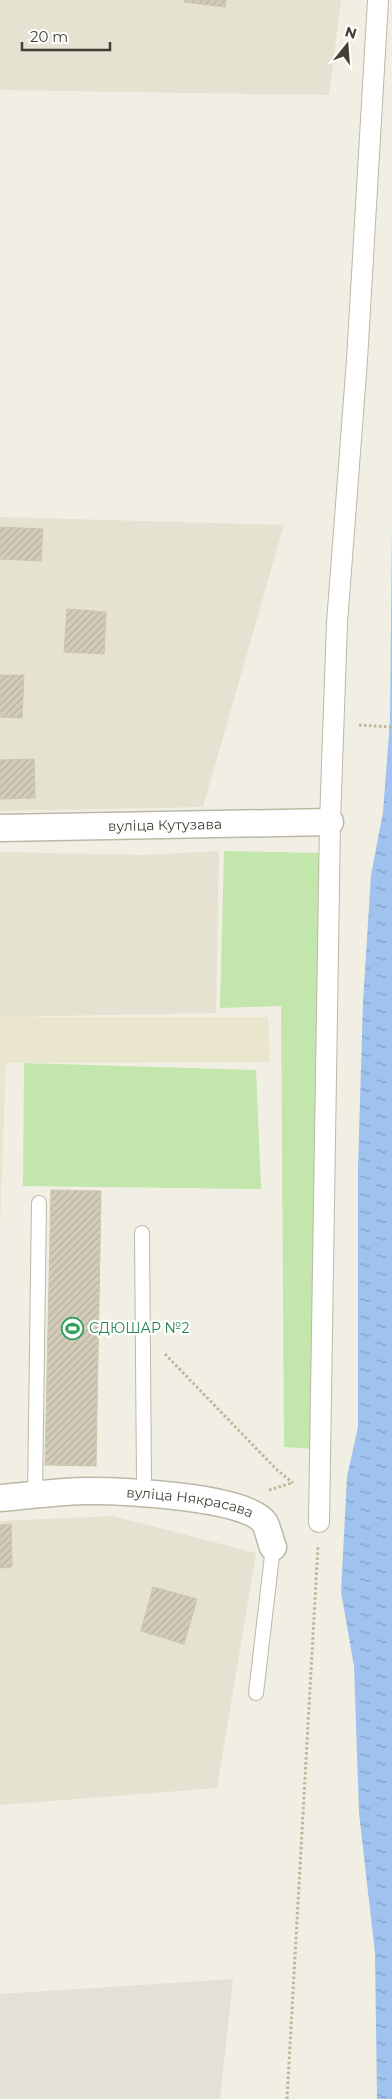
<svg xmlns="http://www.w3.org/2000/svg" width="392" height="2099" viewBox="0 0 392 2099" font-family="Montserrat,sans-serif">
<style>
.residential{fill:#e5e2d1}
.industrial{fill:#e3e0d8}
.education{fill:#eae6cd}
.green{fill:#c3e6ac}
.water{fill:url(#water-ripples)}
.building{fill:url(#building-hatch);stroke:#cdc5ac}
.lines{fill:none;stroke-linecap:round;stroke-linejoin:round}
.service-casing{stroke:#bcb8a6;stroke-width:16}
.pedestrian-casing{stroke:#bcb8a6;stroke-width:22}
.minor-casing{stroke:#bcb8a6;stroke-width:29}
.path{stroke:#beb698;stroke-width:3;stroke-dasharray:2.5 2.5;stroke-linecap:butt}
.service{stroke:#fff;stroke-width:14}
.pedestrian{stroke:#fff;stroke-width:20}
.minor{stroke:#fff;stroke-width:26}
.labels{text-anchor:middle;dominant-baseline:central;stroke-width:4.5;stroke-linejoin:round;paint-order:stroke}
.street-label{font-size:14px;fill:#433f34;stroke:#fff}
.leisure-label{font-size:14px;fill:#27864d;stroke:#fff;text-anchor:start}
</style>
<defs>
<pattern id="water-ripples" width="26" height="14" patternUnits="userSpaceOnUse" patternTransform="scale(1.25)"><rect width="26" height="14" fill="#9fc2ee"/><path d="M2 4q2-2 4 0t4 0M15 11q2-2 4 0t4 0" fill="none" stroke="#839fc2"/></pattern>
<pattern id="building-hatch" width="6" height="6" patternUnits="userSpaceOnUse" patternTransform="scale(1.25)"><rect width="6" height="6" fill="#d3ccb9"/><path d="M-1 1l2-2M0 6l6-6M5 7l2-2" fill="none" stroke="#b6b0a0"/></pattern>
</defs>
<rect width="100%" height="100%" fill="#f1efe3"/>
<!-- residential -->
<g class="residential">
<path d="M0,0H341L329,95L0,90Z"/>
<path d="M0,517L284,525L203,807L0,811Z"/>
<path d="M219,851L216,1013L0,1017V852L143,855Z"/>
<path d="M113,1516L256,1553L217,1788L0,1805V1521Z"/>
</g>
<!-- industrial -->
<path class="industrial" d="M233,1979L220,2099H0V1994Z"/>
<!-- education -->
<path class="education" d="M0,1017H268L270,1062L6,1063L0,1230Z"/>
<!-- green -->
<g class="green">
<path d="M224,851L322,853L312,1449L284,1447L281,1006L220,1008Z"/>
<path d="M24,1063L256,1070L261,1189L23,1186Z"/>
</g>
<!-- water -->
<path class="water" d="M392,524V2099H377L375,1953L359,1813L354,1666L341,1592L347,1477L358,1427V1166L363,1002L371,875L383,812L390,720Z"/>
<!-- building -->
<g class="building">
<path d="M185,0H226L225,7L184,2Z"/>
<path d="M0,527L43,529L41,561L0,559Z"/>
<path d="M67,609L106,612L104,654L64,652Z"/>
<path d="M0,675H24L22,718L0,717Z"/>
<path d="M34,759L35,798L0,799V760Z"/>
<path d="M51,1190L101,1191L96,1466L45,1465Z"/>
<path d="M11,1524L12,1567L0,1568V1525Z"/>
<path d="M153,1587L197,1599L184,1644L141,1631Z"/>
</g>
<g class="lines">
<defs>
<g id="service">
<path d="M142,1233L144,1480"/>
<path d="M35,1495L39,1203"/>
<path d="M256,1693L273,1547"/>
</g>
<path id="pedestrian" d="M319,1522L330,822L337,623L357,360L378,0"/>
<g id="minor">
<path id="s1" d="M0,828L330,822"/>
<path id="s2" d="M0,1498C29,1496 59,1491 88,1491C121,1491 245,1496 264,1522C268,1528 270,1540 273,1547"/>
</g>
</defs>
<!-- service casing -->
<use href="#service" class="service-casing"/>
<!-- pedestrian casing -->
<use href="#pedestrian" class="pedestrian-casing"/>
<!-- minor casing -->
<use href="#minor" class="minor-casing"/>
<!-- path -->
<g class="path">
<path d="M359,725L392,727"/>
<path d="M165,1354L276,1469L293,1483"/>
<path d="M269,1490L292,1483"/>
<path d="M287,2099L318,1546"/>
</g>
<!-- service -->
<use href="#service" class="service"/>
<!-- pedestrian -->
<use href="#pedestrian" class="pedestrian"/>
<!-- minor -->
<use href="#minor" class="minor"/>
</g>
<!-- icons -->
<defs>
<symbol id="stadium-ring" viewBox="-11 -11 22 22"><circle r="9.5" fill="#fff" stroke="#2e9e5b" stroke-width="1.5"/><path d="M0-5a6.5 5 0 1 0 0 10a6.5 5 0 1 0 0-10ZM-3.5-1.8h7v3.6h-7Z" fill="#2e9e5b"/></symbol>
</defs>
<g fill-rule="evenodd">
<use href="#stadium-ring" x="60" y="1316" width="25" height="25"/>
</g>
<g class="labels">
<!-- street labels -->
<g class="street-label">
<text stroke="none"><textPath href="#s1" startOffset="165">вуліца Кутузава</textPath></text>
<text stroke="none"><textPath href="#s2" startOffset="191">вуліца Някрасава</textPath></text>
</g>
<!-- leisure labels -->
<g class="leisure-label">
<text x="89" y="1328">СДЮШАР №2</text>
</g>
</g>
<!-- north arrow -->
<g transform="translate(347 45) rotate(17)" stroke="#ffffff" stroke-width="4" paint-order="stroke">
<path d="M0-4L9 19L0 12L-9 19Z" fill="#433f34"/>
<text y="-8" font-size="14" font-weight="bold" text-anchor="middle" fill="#433f34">N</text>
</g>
<!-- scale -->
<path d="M22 42v8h88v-8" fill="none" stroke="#433f34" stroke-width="2.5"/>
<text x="30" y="42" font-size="15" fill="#433f34" stroke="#ffffff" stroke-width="4" paint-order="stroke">20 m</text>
</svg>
